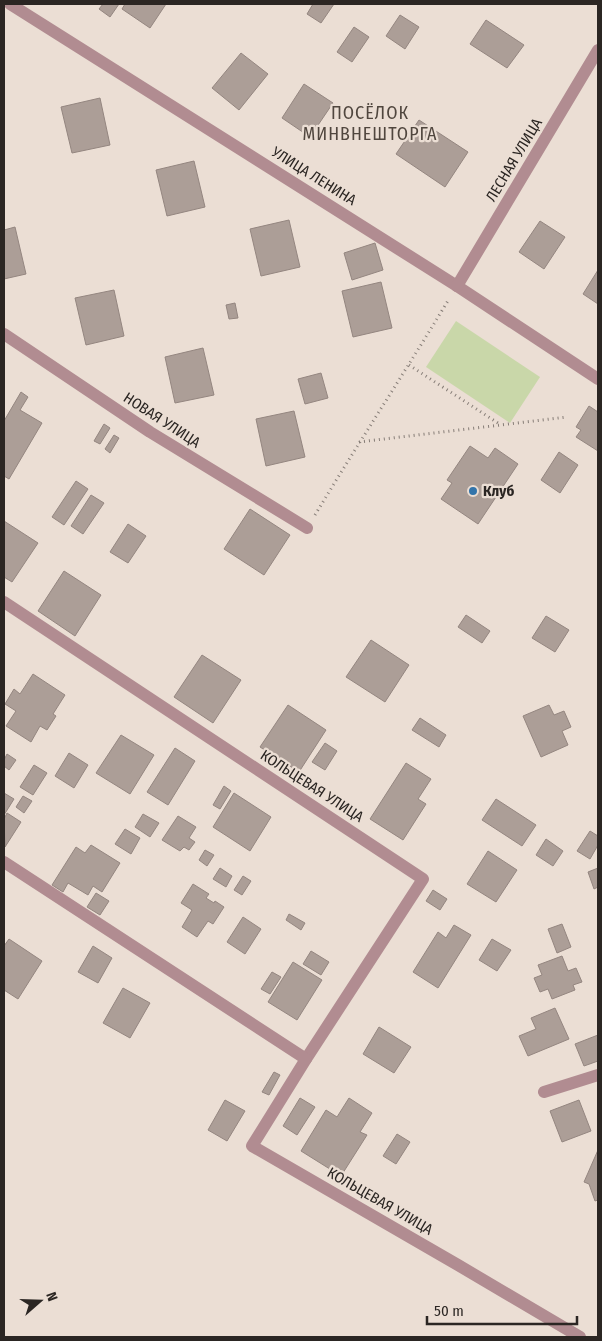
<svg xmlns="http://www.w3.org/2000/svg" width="602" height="1341" viewBox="0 0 602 1341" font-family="'Fira Sans Condensed',sans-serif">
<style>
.green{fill:#c9d7a9}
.building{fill:#ac9e97;stroke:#948680}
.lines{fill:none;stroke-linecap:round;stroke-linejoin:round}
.path{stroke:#867d77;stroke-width:3;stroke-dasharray:1 4;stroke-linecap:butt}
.minor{stroke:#b18c91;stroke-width:12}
.poi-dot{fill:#3274aa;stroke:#ebded4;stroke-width:2}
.labels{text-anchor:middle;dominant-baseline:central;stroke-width:4.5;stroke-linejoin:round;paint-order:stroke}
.street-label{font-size:15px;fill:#2b2623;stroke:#ebded4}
.poi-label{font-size:15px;font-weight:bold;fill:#2b2623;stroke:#ebded4;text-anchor:start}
.quarter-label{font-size:18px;letter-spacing:1px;fill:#50463e;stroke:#ebded4}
</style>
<rect width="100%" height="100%" fill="#ebded4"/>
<!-- green -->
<path class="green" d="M456,321L540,377L510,423L426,367Z"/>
<!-- building -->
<g class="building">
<path d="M103,4H119L110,17L99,9Z"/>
<path d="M125,4H166L150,28L122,9Z"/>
<path d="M313,4H334L321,23L307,14Z"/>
<path d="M400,15L419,27L405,49L386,36Z"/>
<path d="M486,20L524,45L507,68L470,44Z"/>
<path d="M354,27L369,37L352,62L337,52Z"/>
<path d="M241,53L268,74L239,110L212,88Z"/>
<path d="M304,84L333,103L310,137L282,118Z"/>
<path d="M100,98L110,145L72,153L61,107Z"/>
<path d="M419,120L468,152L445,187L396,154Z"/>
<path d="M194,161L205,207L167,216L156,170Z"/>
<path d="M289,220L300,267L261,276L250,229Z"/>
<path d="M540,221L565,237L544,269L519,252Z"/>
<path d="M15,227L26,274L4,279V230Z"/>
<path d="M375,243L383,270L352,280L344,253Z"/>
<path d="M598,270V304L583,294Z"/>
<path d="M381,282L392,328L353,337L342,291Z"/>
<path d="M114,290L124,336L86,345L75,298Z"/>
<path d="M235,303L238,318L229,319L226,305Z"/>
<path d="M203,348L214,395L175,403L165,357Z"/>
<path d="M321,373L328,398L305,404L298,379Z"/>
<path d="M21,392L28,397L20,410L42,423L9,479L4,476V421Z"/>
<path d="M589,406L598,412V451L576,437L581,430L576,427Z"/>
<path d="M294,411L305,457L266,466L256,419Z"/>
<path d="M104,424L110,428L100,444L94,441Z"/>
<path d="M114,435L119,438L110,453L105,449Z"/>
<path d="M470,446L488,458L495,448L518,464L478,524L441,499L452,483L447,480Z"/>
<path d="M559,452L578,465L560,493L541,480Z"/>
<path d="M76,481L88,489L64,525L52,517Z"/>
<path d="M91,495L104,503L83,534L71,526Z"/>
<path d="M250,509L290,535L264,575L224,549Z"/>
<path d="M4,521L38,543L12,582L4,577Z"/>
<path d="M128,524L146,536L128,563L110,552Z"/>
<path d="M64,571L101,595L75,636L38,611Z"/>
<path d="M466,615L490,631L482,643L458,627Z"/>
<path d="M546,616L569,630L555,652L532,638Z"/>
<path d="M371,640L409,665L385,702L346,677Z"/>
<path d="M202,655L241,680L213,723L174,697Z"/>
<path d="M33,674L65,695L53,714L56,716L47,730L40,726L31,742L6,726L16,711L5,704L14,689L20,694Z"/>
<path d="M288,705L326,730L299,772L260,747Z"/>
<path d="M549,705L554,715L564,711L571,727L562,731L568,745L541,757L523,716Z"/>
<path d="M420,718L446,735L439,747L412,730Z"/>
<path d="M121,735L154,755L130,794L96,773Z"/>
<path d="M325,743L337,751L325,770L312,762Z"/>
<path d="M175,748L195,761L168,805L147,792Z"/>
<path d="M69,753L88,765L74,788L55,776Z"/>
<path d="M7,754L16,760L9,770L4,766V760Z"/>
<path d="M406,763L431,779L418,799L426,804L403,840L370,819Z"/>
<path d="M34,765L47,773L33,795L20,787Z"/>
<path d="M224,786L231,791L220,809L213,805Z"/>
<path d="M4,793L14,799L4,815Z"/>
<path d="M234,793L271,817L250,851L213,827Z"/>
<path d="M23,796L32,801L24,813L16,807Z"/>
<path d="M496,799L536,825L522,846L482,820Z"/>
<path d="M7,813L21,822L5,847L4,819Z"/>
<path d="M143,814L159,823L150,837L135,827Z"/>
<path d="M178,816L196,827L189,838L195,842L189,850L184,847L180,851L162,840Z"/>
<path d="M125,829L140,838L131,854L115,844Z"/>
<path d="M590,831L598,836V845L590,859L577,851Z"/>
<path d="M546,839L563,851L553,866L536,855Z"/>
<path d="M91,845L120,863L102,892L93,886L88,895L68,883L63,892L52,885L76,847L85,853Z"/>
<path d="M205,850L214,855L207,866L199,860Z"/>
<path d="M488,851L517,870L496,902L467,884Z"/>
<path d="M220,868L232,876L226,887L213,879Z"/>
<path d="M598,868V887L594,889L588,872Z"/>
<path d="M243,876L251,881L242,895L234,890Z"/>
<path d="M193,884L209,894L206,898L214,903L215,901L224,907L213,924L208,921L197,937L182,927L192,910L181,903Z"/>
<path d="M433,890L447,899L440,910L426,901Z"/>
<path d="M96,893L109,901L100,915L87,907Z"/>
<path d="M289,914L305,923L301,930L286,920Z"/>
<path d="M243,917L261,929L245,954L227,942Z"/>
<path d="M562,924L571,947L557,953L548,929Z"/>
<path d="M454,925L471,935L438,988L413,972L438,932L446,938Z"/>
<path d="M9,939L42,961L18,999L4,990V946Z"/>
<path d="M492,939L511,950L497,971L479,960Z"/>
<path d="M93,946L112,958L98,983L78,972Z"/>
<path d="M311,951L329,962L321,975L303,964Z"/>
<path d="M562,956L568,971L576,968L582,982L573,985L575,990L552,999L548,989L540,992L534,978L542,975L538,965Z"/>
<path d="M293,962L322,980L297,1020L268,1002Z"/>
<path d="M272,972L281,977L270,994L261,989Z"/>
<path d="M123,988L150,1003L130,1038L103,1023Z"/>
<path d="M555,1008L569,1039L528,1056L519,1036L536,1029L531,1018Z"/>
<path d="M379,1027L411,1047L394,1073L363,1054Z"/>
<path d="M598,1035V1061L584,1066L575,1044Z"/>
<path d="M274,1072L280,1075L269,1095L262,1092Z"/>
<path d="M300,1098L315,1107L297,1135L283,1126Z"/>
<path d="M349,1098L372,1113L360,1132L367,1135L341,1176L301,1151L326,1110L337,1117Z"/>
<path d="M225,1100L245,1111L227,1141L208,1130Z"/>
<path d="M579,1100L591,1131L562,1142L550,1111Z"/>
<path d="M397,1134L410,1142L396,1164L383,1156Z"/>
<path d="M598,1150V1200L595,1201L589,1184L584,1182Z"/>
</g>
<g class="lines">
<!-- path -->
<g class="path">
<path d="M409,365L501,425"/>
<path d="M359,442L567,417"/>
<path d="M315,515C359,442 405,372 449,299"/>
</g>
<!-- minor -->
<g class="minor">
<path d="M10,4L457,286L598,379"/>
<path d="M457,286L598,50"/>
<path d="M4,334L150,432L307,528"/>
<path d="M4,602L423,879L306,1059L252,1146L458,1265L580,1337"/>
<path d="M4,862L306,1059"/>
<path d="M544,1092L598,1075"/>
</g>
</g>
<!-- markers -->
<circle class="poi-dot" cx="473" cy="491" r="5"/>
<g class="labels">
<!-- street labels -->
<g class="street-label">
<text transform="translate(514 160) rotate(-59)">ЛЕСНАЯ УЛИЦА</text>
<text transform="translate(314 176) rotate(32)">УЛИЦА ЛЕНИНА</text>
<text transform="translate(162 420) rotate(33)">НОВАЯ УЛИЦА</text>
<text transform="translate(312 786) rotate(33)">КОЛЬЦЕВАЯ УЛИЦА</text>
<text transform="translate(380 1201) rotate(30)">КОЛЬЦЕВАЯ УЛИЦА</text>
</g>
<!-- poi labels -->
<g class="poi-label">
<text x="483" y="491">Клуб</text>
</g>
<!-- quarter labels -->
<g class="quarter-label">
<text x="370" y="113">ПОСЁЛОК<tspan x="370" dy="21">МИНВНЕШТОРГА</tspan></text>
</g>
</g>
<!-- border -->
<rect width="602" height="1341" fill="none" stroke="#2b2623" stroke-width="10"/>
<!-- north arrow -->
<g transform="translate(40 1301) rotate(70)" stroke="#ebded4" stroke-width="4" paint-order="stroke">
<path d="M0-4L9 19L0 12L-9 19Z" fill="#2b2623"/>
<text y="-8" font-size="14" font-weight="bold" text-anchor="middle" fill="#2b2623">N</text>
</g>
<!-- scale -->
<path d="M427 1316v8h150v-8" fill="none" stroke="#2b2623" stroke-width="2.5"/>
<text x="434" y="1316" font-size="15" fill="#2b2623" stroke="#ebded4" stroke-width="4" paint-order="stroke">50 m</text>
</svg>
